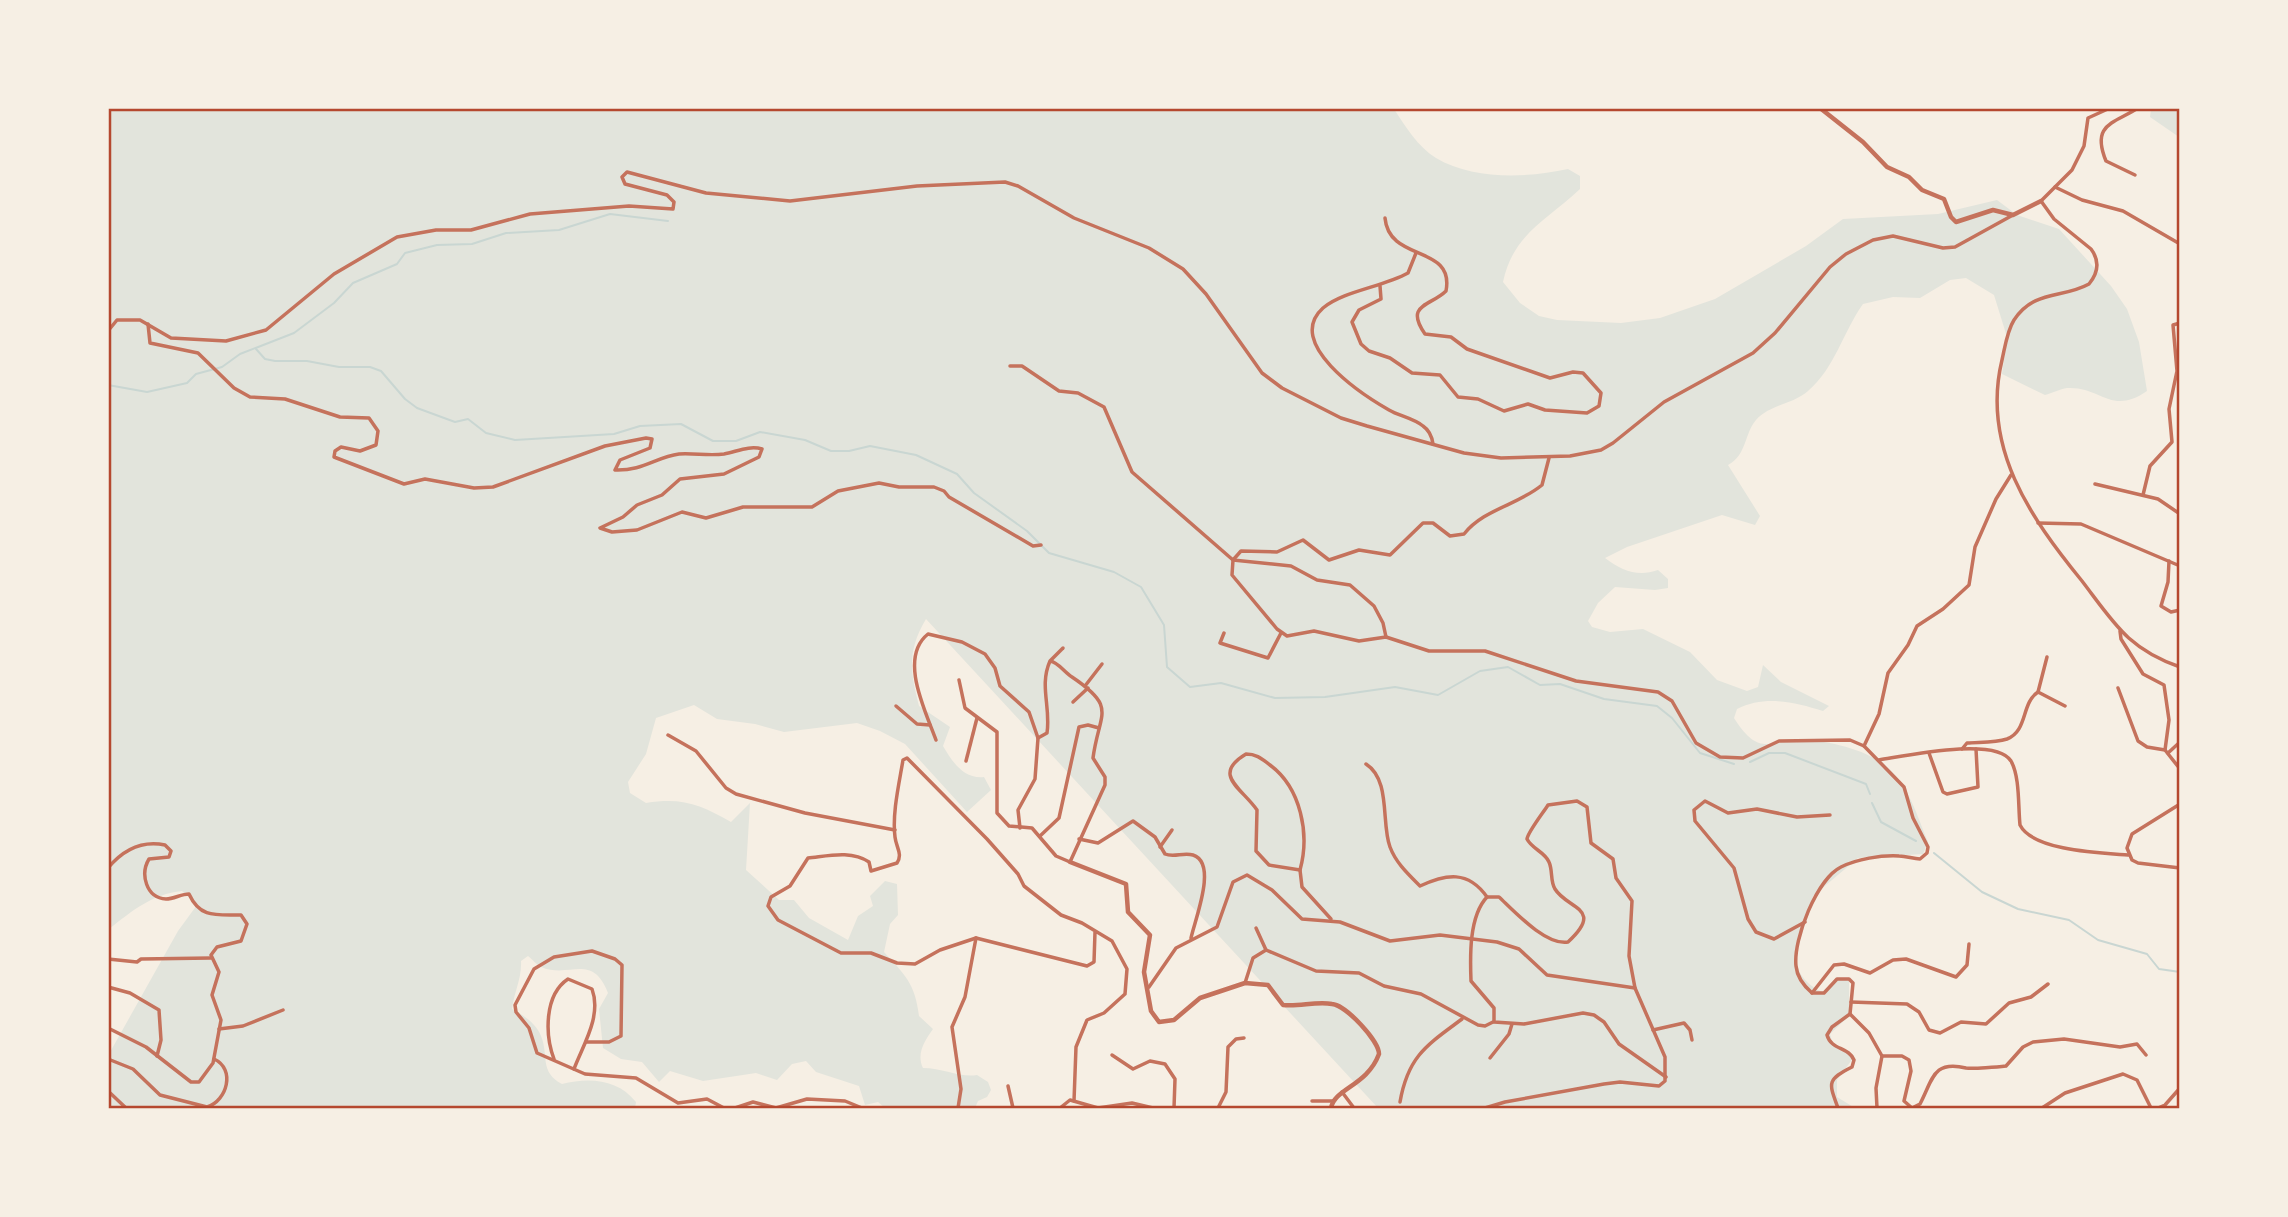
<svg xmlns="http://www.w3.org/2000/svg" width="2288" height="1217" viewBox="0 0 2288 1217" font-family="'Alegreya Sans',sans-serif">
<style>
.green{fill:#e2e4dc}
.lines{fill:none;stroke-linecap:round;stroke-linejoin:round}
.stream{stroke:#c9d6d2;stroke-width:2}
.minor{stroke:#c5725c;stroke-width:3.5}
.tertiary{stroke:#c5725c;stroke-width:4.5}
.neatline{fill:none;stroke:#b5482f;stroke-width:2.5}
</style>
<rect width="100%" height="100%" fill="#f6efe4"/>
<!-- green -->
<g class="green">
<path d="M109,109H1394C1405,126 1418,147 1436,158C1473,180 1527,178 1568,169L1580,176V189C1546,221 1513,234 1503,282L1520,303L1539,316L1557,320L1621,323L1660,318L1715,299L1806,246L1843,219L1938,214L1997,200L2017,215L2059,229L2111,286L2127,309L2139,342L2147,391C2111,416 2101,386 2067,388C2060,389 2052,393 2045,395L2002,374L2007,337L1994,295L1966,278L1950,280L1920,298L1893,297L1863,304C1843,332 1835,368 1808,391C1792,405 1770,404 1756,420C1744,434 1747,455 1728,465L1760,516L1755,525L1722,515L1627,547L1605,558C1622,571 1638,577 1658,570L1668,579V588L1655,590L1615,587L1598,603L1588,621L1592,627L1610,632L1643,629L1690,652L1717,680L1747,691L1758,687L1763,665L1781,682L1829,706L1823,711C1794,702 1765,695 1737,709L1734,718C1760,759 1770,739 1804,740C1830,741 1867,750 1886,766C1909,785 1917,816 1928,842L1923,854L1858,858L1813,896C1807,936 1774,969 1824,993L1837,979H1849V1016L1830,1034L1833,1045L1854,1057L1837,1080V1097L1855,1108H1378L926,619C907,651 910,671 919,706L950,727L943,746C953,763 964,779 984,777L991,790L967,812L905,744L880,731L857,723L784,732L755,724L717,719L694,705L656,718L646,754L628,782L630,793L646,803C683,797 701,805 731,822L750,803L746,870L779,900H794L809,918L848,940L858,916L873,906L870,896L885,881L897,884L898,915L890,924L884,952C905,975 915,983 919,1016L933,1029C925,1040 916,1054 923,1068C943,1068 961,1078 977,1075L988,1082L991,1090L987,1097L978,1101L975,1108H885L878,1102L865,1105L859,1086L816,1072L806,1061L792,1064L777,1080L756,1073L703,1081L670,1071L659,1082L642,1062L621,1059L603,1048L599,1009L608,993C592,952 570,979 541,967C537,965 532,959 528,956L521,961C522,978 514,992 512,1009C524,1016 536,1023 541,1036C549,1055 539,1072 562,1084C589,1077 618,1079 636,1102L635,1108H109V1054L178,931L197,905L182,891C152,894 132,911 109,929Z"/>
<path d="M2151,109H2179V137L2150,117Z"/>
</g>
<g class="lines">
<!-- stream -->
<g class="stream">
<path d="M256,349L265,359L275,361H307L339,367H370L381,371L405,399L417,408L455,422L468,419L486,433L515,440L614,434L640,426L681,424L713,441H736L760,432L805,440L831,451H849L870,446L916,455L957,474L974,493L1027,531L1049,553L1114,572L1141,587L1164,625L1167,667L1190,687L1221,683L1275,698L1325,697L1395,687L1438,695L1480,671L1508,667L1540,685L1560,684L1604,699L1657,706L1672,718L1700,753L1734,764"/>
<path d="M108,385L147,392L187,383L196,374L222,367L240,354L294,333L334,303L353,283L397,264L405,253L437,245L472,244L506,233L559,230L610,214L668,221"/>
<path d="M1750,762L1769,753H1785L1866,784L1870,794"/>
<path d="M1872,803L1881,822L1916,841"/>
<path d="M1934,853L1982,892L2018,909L2069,920L2098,940L2147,954L2159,969L2180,972"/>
</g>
<!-- minor -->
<g class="minor">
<path d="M2110,108L2088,118L2084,146L2072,170L2041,201L2054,219L2091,249C2100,261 2098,273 2089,284C2062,299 2035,289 2014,320C2007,331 2005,347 2002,360C1981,447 2030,517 2082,581C2114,623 2128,649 2180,667"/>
<path d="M2135,175L2106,161C2091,124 2113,124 2138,108"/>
<path d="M2055,187L2082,200L2123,211L2180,244"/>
<path d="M1416,253L1408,273C1383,287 1343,291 1323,308C1284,343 1361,394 1389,410C1399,416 1413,418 1423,426C1429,430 1432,437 1433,444"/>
<path d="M1380,286L1381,299L1359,310L1352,322L1361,344L1369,351L1390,358L1412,373L1440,375L1458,397L1478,399L1504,411L1528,404L1545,410L1587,413L1599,406L1601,393L1583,373L1573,372L1550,378L1467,349L1451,337L1425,334C1404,304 1431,306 1446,291C1455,244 1389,263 1385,218"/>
<path d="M148,324L150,343L198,353L234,388L250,397L285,399L340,417L369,418L378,431L376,445L360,451L341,447L335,451L334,457L404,484L425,479L474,488L493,487L605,446L646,438L652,439L650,448L620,460L615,470C643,471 656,457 679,454C694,453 709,456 724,454C736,452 749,445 762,449L759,457L724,474L680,479L662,495L637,505L623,517L600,528L612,532L637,530L682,512L706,518L743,507H812L838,491L879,483L899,487H934L944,491L949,497L1033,546L1041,545"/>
<path d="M108,331L117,320H140L171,338L226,341L266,330L334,274L397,237L436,230H471L530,214L629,206L673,209L674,202L667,195L625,184L622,177L627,172L706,193L790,201L917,186L1005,182L1018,186L1074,218L1149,248L1183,269L1206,294L1262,373L1282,388L1341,418L1367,426L1464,453L1501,458L1570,456L1601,450L1613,443L1664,402L1753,353L1775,333L1830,267L1846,254L1873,240L1893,236L1943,248L1955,247L2013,215"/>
<path d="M1010,366H1022L1059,391L1078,393L1104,407L1132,472L1233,560L1291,566L1317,580L1350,585L1374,606L1383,623L1386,637"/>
<path d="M1549,458L1542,485C1518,505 1484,509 1464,534L1450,536L1433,523H1423L1390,555L1359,550L1329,560L1303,540L1277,552L1241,551L1233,560L1232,575L1277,629L1287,636L1314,631L1359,641L1386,637L1429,651H1485L1576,681L1658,692L1672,701L1696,743L1720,757L1743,758L1779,741L1850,740L1864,746L1904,787L1913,818L1928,847L1927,853L1920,859C1913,859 1907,856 1899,856C1881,855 1857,859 1841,867C1817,879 1793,939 1796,966C1797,977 1804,986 1812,993H1824L1837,979H1849L1853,983L1850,1014L1869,1033L1882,1056L1876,1088L1877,1108"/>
<path d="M2095,484L2158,499L2180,514"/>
<path d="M2143,495L2150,466L2172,442L2169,409L2177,371L2173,325L2180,323"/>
<path d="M2038,523L2081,524L2180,566"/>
<path d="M2169,561L2168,582L2161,606L2171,612L2180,610"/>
<path d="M2120,631L2121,639L2143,674L2164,685L2169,720L2165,750"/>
<path d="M1224,633L1220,643L1268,658L1281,633"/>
<path d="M1051,660L1063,648"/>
<path d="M1085,686L1102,664"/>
<path d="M2118,688L2138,741L2147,747L2165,750L2180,769"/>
<path d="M2038,692L2047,657"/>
<path d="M1073,702L1088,688"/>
<path d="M896,706L917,724L930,725"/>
<path d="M668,735L696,751L726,788L736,794L805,813L895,830"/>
<path d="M936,740C926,712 898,658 928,634L962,642L985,654L995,668L1000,686L1029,712L1038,738L1047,733C1051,707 1039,686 1050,661C1058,662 1064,672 1072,677C1118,708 1099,712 1093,758L1105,777V785L1070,862L1056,856L1032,828L1009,826L997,813V732L965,708L959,680"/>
<path d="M1864,746L1879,714L1888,673L1908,645L1917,626L1943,609L1969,585L1975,547L1996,499L2011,475"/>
<path d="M1962,749L1967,743C1980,742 1995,743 2007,739C2028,731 2021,703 2038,692L2065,706"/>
<path d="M1929,753L1943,792L1947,794L1978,787L1976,749"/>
<path d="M2168,753L2180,742"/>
<path d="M1246,754C1257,754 1262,759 1270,765C1301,788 1310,834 1300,870L1269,865L1256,851L1257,810C1242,788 1211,775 1246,754Z"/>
<path d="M1879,760C1905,756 1996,736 2011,761C2020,777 2018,806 2020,825C2033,851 2102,853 2128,855"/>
<path d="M966,761L977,718"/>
<path d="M1366,764C1391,780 1381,823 1390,847C1396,863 1408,874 1420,886C1446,874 1468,870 1487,897H1499C1514,911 1546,946 1568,942C1605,908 1567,909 1555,889C1550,881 1553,871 1549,862C1545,852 1532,849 1527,839C1528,832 1543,813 1548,805L1577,801L1587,807L1591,843L1613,859L1616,878L1632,901L1629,956L1635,988L1665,1057V1081L1659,1086L1620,1082L1604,1084L1505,1102L1485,1108"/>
<path d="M2180,804L2132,834L2127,848L2132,860L2138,863L2180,868"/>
<path d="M1020,828L1018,810L1035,779L1038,738"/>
<path d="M1040,836L1059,818L1079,727L1088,725L1099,728"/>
<path d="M1079,839L1098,843L1133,821L1155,837L1165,854C1174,858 1183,852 1193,855C1218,863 1195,919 1191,938"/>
<path d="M1160,847L1172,830"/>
<path d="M108,868C123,850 141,840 165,845L171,851L169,857L149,859C140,874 146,898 166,899C174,899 181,894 189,894C200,918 215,915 241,915L247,924L241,941L217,947L211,955L219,972L212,995L221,1020L213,1063L199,1082H191L146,1047L108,1028"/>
<path d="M1300,870L1302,887L1331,919"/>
<path d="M1487,897C1469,916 1470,956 1471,981L1494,1008V1022L1524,1024L1583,1013L1594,1015L1604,1022L1619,1044L1666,1077"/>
<path d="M1805,922L1774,939L1756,932L1748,919L1734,868L1695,821L1694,810L1705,801L1728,813L1757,809L1797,817L1830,815"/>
<path d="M1256,928L1266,950"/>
<path d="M108,959L137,962L141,959L211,958"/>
<path d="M1245,983L1253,958L1266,950L1316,971L1359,973L1384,986L1421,994L1478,1025L1485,1026L1493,1022"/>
<path d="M108,987L130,993L159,1010L161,1040L157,1056"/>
<path d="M1149,987L1176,948L1217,927L1233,882L1247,875L1272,890L1302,919L1340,922L1390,941L1440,935L1497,942L1519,949L1547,975L1635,988"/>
<path d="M1812,993L1834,965L1844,964L1870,973L1893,960L1906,959L1956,977L1967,965L1969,944"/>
<path d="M1851,1002L1907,1004L1919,1012L1929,1030L1940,1033L1961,1022L1986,1024L2009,1003L2031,997L2048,984"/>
<path d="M219,1029L243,1026L283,1010"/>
<path d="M1653,1030L1684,1023L1690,1030L1692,1040"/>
<path d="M586,1042H609L621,1036L622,965L615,959L592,951L554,957L534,969L515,1005L516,1012L529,1028L537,1053L585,1074L636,1078L678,1103L707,1099L724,1108"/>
<path d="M1112,1055L1133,1069L1150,1061L1165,1064L1175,1079L1174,1108"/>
<path d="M1882,1056H1902L1909,1060L1911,1071L1904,1101L1912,1108L1920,1104C1933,1079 1933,1060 1966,1068C1973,1069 1998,1067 2006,1066L2023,1047L2033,1042L2064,1039L2120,1047L2137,1044L2146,1055"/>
<path d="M1490,1058L1509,1034L1512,1024"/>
<path d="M108,1059L133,1069L160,1095L207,1107C227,1101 236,1069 214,1059"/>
<path d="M554,1059C545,1035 544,995 568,979L592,989C602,1016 583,1045 574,1069"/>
<path d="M1008,1086L1013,1108"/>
<path d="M108,1091L126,1108"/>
<path d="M1342,1092L1354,1108"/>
<path d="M1074,1101L1076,1047L1087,1020L1104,1013L1125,994L1127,969L1112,941L1082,923L1061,915L1024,886L1018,874L987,839L907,758L903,760C899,784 892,814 895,837C896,847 903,854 897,863L871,871L869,862C851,850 828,856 808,858L790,886L771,897L768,906L778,920L841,953H871L897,963L915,964L940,950L976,938L1087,966L1094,962L1095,932"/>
<path d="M1312,1101H1333"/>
<path d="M1400,1102C1408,1056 1427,1045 1462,1019"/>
<path d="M735,1108L753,1102L776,1108L807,1099L845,1101L862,1108"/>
<path d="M958,1108L961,1089L952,1027L965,997L976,938"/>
<path d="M1060,1108L1070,1100L1098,1108L1132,1103L1153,1108"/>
<path d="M1218,1108L1226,1092L1228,1047L1236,1039L1244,1038"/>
<path d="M1838,1108C1829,1083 1826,1080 1852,1067L1854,1060C1849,1047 1831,1050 1827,1035L1832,1027L1850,1014"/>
<path d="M2042,1108L2065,1093L2123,1074L2137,1080L2151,1108"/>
<path d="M2158,1108L2165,1105L2180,1088"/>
</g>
<!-- tertiary -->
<g class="tertiary">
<path d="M1820,108L1863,142L1887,167L1909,177L1922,190L1944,199L1951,217L1956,222L1993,210L2013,215L2041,201"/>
<path d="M1070,862L1126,884L1128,912L1150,935L1144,972L1151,1011L1159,1022L1174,1020L1200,998L1245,983L1268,985L1283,1005C1299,1007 1316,1001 1332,1004C1346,1005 1379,1041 1379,1054C1367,1086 1335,1088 1331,1108"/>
</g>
</g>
<!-- border -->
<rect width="2288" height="1217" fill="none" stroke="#f6efe4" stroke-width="220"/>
<rect x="110" y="110" width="2068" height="997" class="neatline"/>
</svg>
